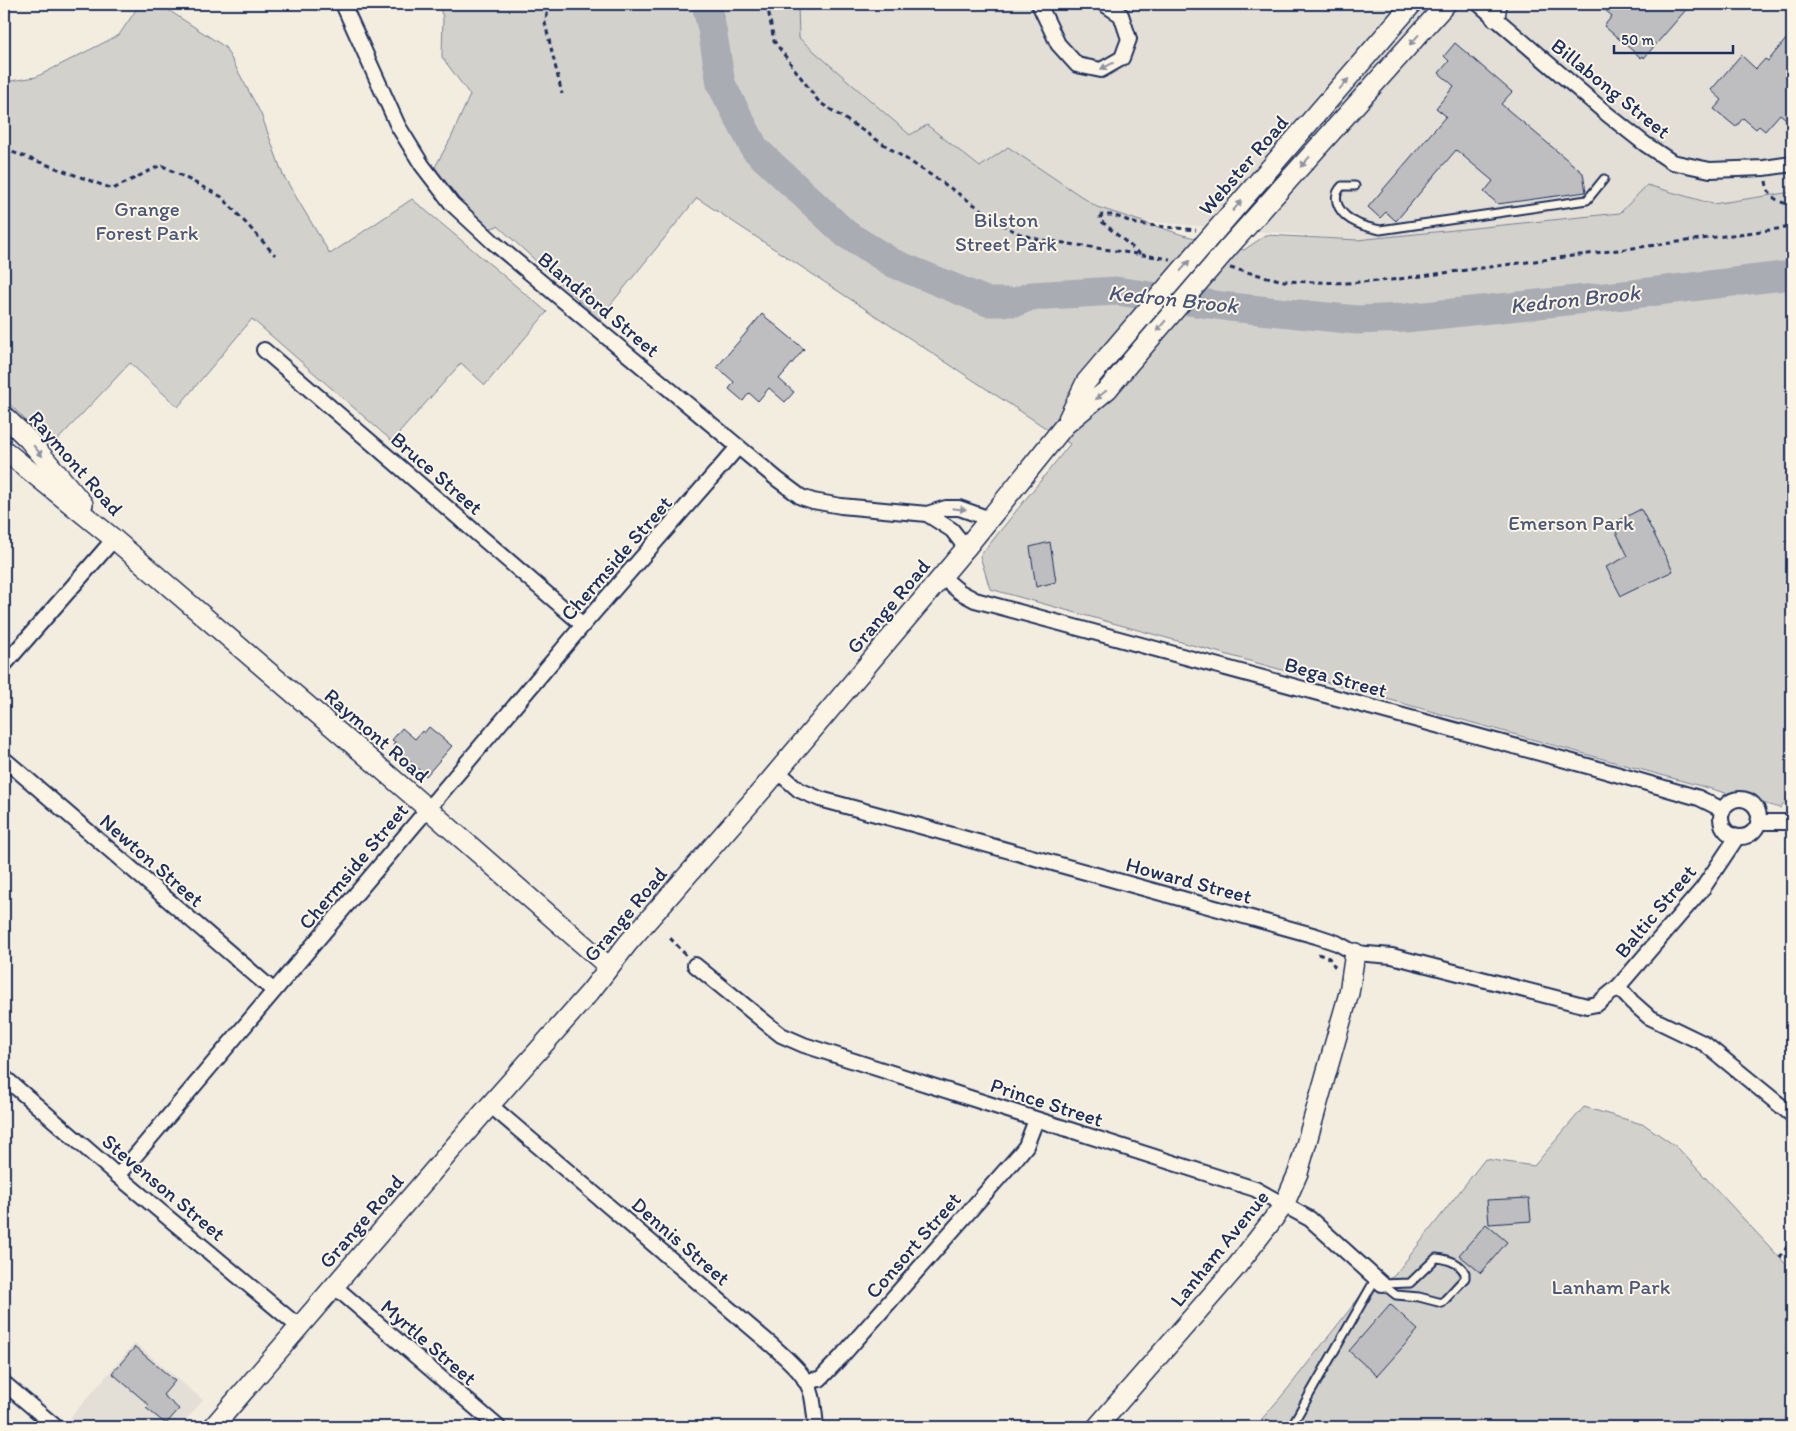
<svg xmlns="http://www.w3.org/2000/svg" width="1796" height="1431" viewBox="0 0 1796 1431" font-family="Itim,sans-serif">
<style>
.built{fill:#e3dfd6}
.green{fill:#d3d1cc;stroke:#778095}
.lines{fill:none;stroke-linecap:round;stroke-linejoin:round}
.river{stroke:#a9acb3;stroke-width:29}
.building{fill:#bebec0;stroke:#1b2f5e}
.lane-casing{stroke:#1b2f5e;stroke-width:11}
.street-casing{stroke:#1b2f5e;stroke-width:18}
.secondary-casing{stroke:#1b2f5e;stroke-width:22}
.path{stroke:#1b2f5e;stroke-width:3;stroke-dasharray:5 4;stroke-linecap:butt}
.lane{stroke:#fcf5e5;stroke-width:7}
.street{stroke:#fcf5e5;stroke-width:14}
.secondary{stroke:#fcf5e5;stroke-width:19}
.secondary-bridge-casing{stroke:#1b2f5e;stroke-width:22;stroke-linecap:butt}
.secondary-bridge{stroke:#fcf5e5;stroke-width:19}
.oneway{fill:#8c92a2}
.labels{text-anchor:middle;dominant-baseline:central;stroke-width:4;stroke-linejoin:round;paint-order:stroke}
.street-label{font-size:21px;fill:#1b2f5e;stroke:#fcf5e5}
.park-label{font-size:21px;fill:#49587a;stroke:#fcf5e5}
.water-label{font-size:22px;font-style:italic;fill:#465478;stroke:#fcf5e5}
</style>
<rect width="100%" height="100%" fill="#f3ede0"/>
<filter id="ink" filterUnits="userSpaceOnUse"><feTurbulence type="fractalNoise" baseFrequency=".02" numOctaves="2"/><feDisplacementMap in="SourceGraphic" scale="10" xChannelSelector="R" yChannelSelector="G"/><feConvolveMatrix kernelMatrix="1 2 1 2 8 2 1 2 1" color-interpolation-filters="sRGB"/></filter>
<g filter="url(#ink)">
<!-- built -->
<g class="built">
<path d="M798,4H1792V192L1713,204L1648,185L1620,213L1357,240L1141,221L1097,207L1008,148L980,167L927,125L910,135L799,38Z"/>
<path d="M135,1343L203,1400L180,1427H81L70,1418Z"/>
</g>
<!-- green -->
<g class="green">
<path d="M140,4H159L225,47L261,114L283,175L330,254L412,199L547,312L485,385L461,363L392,441L252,319L178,407L130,363L51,447L4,398V82L36,77L119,35Z"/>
<path d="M438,4H798L799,38L910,135L927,125L980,167L1008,147L1097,207L1183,235L1244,250L1266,235L1357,240L1620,213L1647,185L1713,204L1792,192V794L1780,808L990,589L980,556L1070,444L697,198L599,319L498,226L488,229L460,202L435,167L451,138L470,95L442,57L443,17Z"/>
<path d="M1584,1107L1645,1125L1677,1147L1792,1271V1417L1788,1427H1255L1286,1391L1361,1295L1394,1276L1485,1159L1534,1166Z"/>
</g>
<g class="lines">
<!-- river -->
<path class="river" d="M706,4L712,29L721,84L755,149L846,234L893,263L988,302H1016L1031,296L1116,291L1230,307L1357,320L1406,318L1633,294L1792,275"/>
</g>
<!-- building -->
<g class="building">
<path d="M1598,4H1691L1644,58L1643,56L1641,58L1604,26L1612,16Z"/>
<path d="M1792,32V124L1780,114L1765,131L1759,126L1756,129L1743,118L1736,127L1714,109L1722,100L1711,90L1741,55L1756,69L1765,59L1768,61Z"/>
<path d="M1455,43L1512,92L1501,104L1583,173L1586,192L1498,204L1484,192L1493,181L1456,150L1396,221L1386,212L1380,218L1368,207L1446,116L1436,108L1454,86L1439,73L1449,61L1444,56Z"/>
<path d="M762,314L804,349L779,379L794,392L785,402L769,388L758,401L749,393L743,401L729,389L734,382L717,367Z"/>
<path d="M1641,509L1673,571L1621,596L1606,567L1628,556L1612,524Z"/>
<path d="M1050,542L1056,582L1036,587L1030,547Z"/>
<path d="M429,727L452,746L426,776L393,746L395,742L392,740L402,728L415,739L422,731L424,733Z"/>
<path d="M1529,1198L1531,1221L1489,1224L1487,1200Z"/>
<path d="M1486,1224L1507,1242L1481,1273L1459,1255Z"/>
<path d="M1390,1304L1418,1330L1377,1376L1349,1351Z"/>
<path d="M135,1347L175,1381L163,1395L179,1409L166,1424L146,1408L149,1405L112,1373Z"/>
</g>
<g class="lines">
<defs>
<g id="lane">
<path d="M1355,186H1342C1328,200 1343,217 1357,223C1364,227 1372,228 1380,230L1587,200L1604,179"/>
<path d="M1436,1258C1447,1259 1460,1263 1465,1273V1278L1442,1303L1419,1297L1396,1295L1382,1284L1410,1283Z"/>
<path d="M1291,1427L1376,1278"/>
</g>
<g id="street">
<path d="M343,4L398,126L422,165L452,204L493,242L777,479L801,497L813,501L841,506L927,514L946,508H959L990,519"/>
<path d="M1039,4L1058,44L1077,65L1101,70L1122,58L1129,39L1121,15L1104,4"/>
<path d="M1479,4L1607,114L1645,144L1672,162L1710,170L1764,168L1792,164"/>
<path d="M264,350L583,625"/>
<path d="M927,514L952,530L966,548"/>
<path d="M942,577L960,592L975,600L1595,768L1699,798L1723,810"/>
<path d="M4,665L114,539"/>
<path d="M4,759L274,991"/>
<path d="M777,771L799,790L820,799L909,823L1316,936L1337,943L1355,953L1392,956L1587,1006L1597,1004L1618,987L1703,888L1737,837"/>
<circle cx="1740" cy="818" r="19"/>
<path d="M1758,822H1792"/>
<path d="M695,965L771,1027L781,1035L804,1045L1255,1189L1310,1219L1382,1284"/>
<path d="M1618,987L1632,1002L1649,1017L1705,1044L1792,1115"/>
<path d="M4,1077L118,1176L299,1327"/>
<path d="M490,1105L774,1347C789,1361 807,1375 812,1396C814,1406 815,1417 816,1427"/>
<path d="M118,1176L583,625L738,447"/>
<path d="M334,1286L498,1427"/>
<path d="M805,1381L820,1379L841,1357L1018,1156L1026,1146L1036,1120"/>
<path d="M4,1383L56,1427"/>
</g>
<g id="secondary">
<path d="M1495,17L1497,4"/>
<path d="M1205,243L1412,4"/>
<path d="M1227,249L1446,4"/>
<path d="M4,416L28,439L83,504"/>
<path d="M1068,419L1086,382L1108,356"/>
<path d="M4,450L114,539L428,809L609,967"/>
<path d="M213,1427L490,1105L590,992L628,943L762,790L966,548L1065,425L1108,389L1132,360"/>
<path d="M1097,1427L1237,1266L1284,1205L1298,1173L1349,993L1355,953"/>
</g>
</defs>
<!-- lane casing -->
<use href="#lane" class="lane-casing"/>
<!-- street casing -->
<use href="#street" class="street-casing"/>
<!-- secondary casing -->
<use href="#secondary" class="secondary-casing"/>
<!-- path -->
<g class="path">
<path d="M549,4L545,23L562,94"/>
<path d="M767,4L774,41L819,102L943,183L1008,228L1020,234L1037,239L1170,259"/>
<path d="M4,149L113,189L161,165L222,197L275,255"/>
<path d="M1766,181C1768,197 1777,202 1792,205"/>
<path d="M1140,254L1101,221L1100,218L1102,215H1113L1137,224L1196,230"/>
<path d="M1230,268L1284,281L1346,283L1391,280L1792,227"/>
<path d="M670,938L686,955"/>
<path d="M1318,954L1329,958L1335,967"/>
<path d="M1780,1258L1792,1239"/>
</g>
<!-- lane -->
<use href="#lane" class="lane"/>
<!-- street -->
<use href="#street" class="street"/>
<!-- secondary -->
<use href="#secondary" class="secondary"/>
<defs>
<g id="secondary-bridge">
<path d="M1108,356L1205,243"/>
<path d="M1132,360L1227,249"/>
</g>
</defs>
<!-- secondary-bridge casing -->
<use href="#secondary-bridge" class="secondary-bridge-casing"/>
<!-- secondary-bridge -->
<use href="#secondary-bridge" class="secondary-bridge"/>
</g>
<!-- one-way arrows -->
<defs><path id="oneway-solid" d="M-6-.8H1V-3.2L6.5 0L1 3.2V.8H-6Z" transform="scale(1.25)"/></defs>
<g class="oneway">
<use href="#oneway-solid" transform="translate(1414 40) rotate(132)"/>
<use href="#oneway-solid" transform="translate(1107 66) rotate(154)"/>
<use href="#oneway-solid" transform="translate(1344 84) rotate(-49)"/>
<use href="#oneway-solid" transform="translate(1305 162) rotate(132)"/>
<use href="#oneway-solid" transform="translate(1237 206) rotate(-49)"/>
<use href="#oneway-solid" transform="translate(1185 266) rotate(-49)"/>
<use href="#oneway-solid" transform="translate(1161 326) rotate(130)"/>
<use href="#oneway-solid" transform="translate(1101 395) rotate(140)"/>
<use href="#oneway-solid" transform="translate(38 451) rotate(50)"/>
<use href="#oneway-solid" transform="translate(959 509) rotate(6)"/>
</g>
</g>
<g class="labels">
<!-- street labels -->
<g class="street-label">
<text transform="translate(1611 88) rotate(39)">Billabong Street</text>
<text transform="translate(1243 165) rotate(-49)">Webster Road</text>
<text transform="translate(599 304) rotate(40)">Blandford Street</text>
<text transform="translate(76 463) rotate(49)">Raymont Road</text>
<text transform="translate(437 473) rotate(41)">Bruce Street</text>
<text transform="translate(616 558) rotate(-49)">Chermside Street</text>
<text transform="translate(888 606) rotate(-50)">Grange Road</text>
<text transform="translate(1336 677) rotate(15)">Bega Street</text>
<text transform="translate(377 735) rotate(41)">Raymont Road</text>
<text transform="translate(152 860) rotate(41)">Newton Street</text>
<text transform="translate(353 866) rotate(-50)">Chermside Street</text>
<text transform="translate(1189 880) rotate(15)">Howard Street</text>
<text transform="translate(1655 911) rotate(-50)">Baltic Street</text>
<text transform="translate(625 914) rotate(-50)">Grange Road</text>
<text transform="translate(1047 1102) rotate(18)">Prince Street</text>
<text transform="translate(164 1187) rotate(40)">Stevenson Street</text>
<text transform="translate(361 1221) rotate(-49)">Grange Road</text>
<text transform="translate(681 1241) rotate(41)">Dennis Street</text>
<text transform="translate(913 1245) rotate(-49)">Consort Street</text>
<text transform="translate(1219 1248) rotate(-51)">Lanham Avenue</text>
<text transform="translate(429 1342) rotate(41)">Myrtle Street</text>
</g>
<!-- park labels -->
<g class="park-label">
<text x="147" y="208">Grange<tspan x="147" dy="24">Forest Park</tspan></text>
<text x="1006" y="219">Bilston<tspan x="1006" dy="24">Street Park</tspan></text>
<text x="1571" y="522">Emerson Park</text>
<text x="1611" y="1286">Lanham Park</text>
</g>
<!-- water labels -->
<g class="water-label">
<text transform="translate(1173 299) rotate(6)">Kedron Brook</text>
<text transform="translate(1575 299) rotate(-6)">Kedron Brook</text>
</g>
</g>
<!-- margin -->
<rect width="1796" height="1431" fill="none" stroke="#fcf5e5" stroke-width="20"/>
<rect x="10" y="10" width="1776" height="1411" fill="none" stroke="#1b2f5e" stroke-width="2" filter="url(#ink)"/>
<!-- scale -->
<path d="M1614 45v8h119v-8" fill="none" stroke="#1b2f5e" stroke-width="2.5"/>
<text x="1621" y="45" font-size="15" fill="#1b2f5e" stroke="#fcf5e5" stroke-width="4" paint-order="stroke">50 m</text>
</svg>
